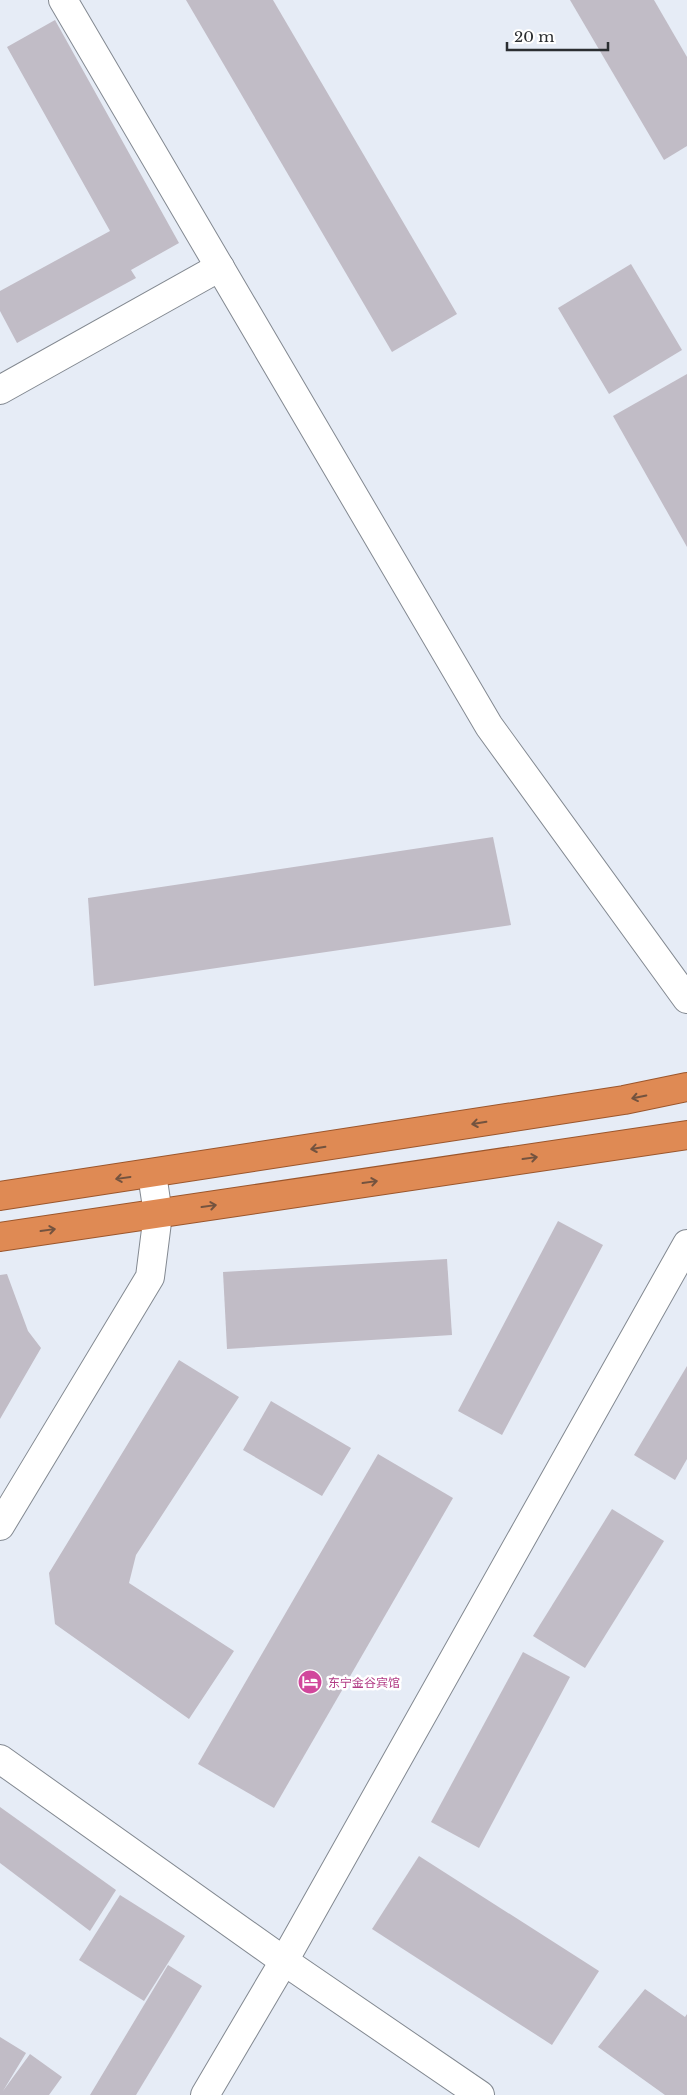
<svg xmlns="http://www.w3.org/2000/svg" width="687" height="2095" viewBox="0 0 687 2095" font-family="'Libre Baskerville','Noto Sans SC',serif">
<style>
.building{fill:#c1bcc6}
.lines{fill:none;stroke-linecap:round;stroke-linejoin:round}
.minor-casing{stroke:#838991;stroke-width:30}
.tertiary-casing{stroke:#838991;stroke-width:30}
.trunk-casing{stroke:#9b562c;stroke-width:30}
.minor{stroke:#fff;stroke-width:28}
.tertiary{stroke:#fff;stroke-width:28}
.trunk{stroke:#df8a54;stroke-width:28}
.oneway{stroke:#73533f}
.labels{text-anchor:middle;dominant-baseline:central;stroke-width:5;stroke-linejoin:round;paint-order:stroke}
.hotel-label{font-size:12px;fill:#b23c85;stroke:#fff;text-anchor:start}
</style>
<rect width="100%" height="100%" fill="#e6ecf6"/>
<!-- building -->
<g class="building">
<path d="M186,0H273L457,314L392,352Z"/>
<path d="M570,0H654L687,57V146L664,160Z"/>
<path d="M55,20L179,243L131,270L136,278L17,343L0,311V291L110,231L7,47Z"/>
<path d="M631,264L682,350L609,394L558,308Z"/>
<path d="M687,374V547L613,416Z"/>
<path d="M493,837L511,925L94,986L88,898Z"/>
<path d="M558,1221L603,1245L502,1435L458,1411Z"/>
<path d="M447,1259L452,1335L227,1349L223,1272Z"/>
<path d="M7,1274L28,1331L41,1348L0,1419V1275Z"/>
<path d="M179,1360L239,1397L136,1555L129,1583L234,1651L189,1719L55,1624L49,1573Z"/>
<path d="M687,1366V1459L675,1480L634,1455Z"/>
<path d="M271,1401L351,1448L322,1496L243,1450Z"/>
<path d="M378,1454L453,1498L274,1808L198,1764Z"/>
<path d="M612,1509L664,1541L585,1668L533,1636Z"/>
<path d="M523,1652L570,1677L479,1848L431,1822Z"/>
<path d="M0,1807L116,1890L90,1931L0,1863Z"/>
<path d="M419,1856L599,1971L552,2045L372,1929Z"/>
<path d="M120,1895L185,1936L144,2001L79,1960Z"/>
<path d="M168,1965L202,1986L136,2095H90Z"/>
<path d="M645,1989L685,2017L687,2014V2095H665L598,2047Z"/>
<path d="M0,2037L26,2053L3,2091L30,2054L62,2077L49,2095H0Z"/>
</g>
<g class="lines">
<defs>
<g id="minor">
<path d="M63,0L489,726L687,999"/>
<path d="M0,390L220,267"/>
<path d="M0,1526L150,1277L158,1214L152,1174"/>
<path d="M205,2095L284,1961L687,1244"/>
</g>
<path id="tertiary" d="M0,1759L284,1961L480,2095"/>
<g id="trunk">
<path d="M0,1196L624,1100L687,1087"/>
<path d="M0,1237L687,1135"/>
</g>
</defs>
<!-- minor casing -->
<use href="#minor" class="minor-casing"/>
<!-- tertiary casing -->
<use href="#tertiary" class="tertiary-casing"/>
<!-- trunk casing -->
<use href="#trunk" class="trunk-casing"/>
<!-- minor -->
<use href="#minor" class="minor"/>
<!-- tertiary -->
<use href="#tertiary" class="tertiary"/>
<!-- trunk -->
<use href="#trunk" class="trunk"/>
</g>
<!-- one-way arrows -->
<defs><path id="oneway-shaft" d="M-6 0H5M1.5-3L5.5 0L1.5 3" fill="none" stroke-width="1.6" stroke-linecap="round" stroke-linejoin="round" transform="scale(1.25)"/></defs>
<g class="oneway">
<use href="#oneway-shaft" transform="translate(639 1097) rotate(168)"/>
<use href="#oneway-shaft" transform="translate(479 1123) rotate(171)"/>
<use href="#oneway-shaft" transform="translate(318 1148) rotate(171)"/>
<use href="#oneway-shaft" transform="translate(530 1158) rotate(-8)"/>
<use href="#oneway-shaft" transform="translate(123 1178) rotate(172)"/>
<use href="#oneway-shaft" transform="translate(370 1182) rotate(-8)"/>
<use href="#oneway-shaft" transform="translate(209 1206) rotate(-8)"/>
<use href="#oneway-shaft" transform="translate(48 1230) rotate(-8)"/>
</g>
<!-- icons -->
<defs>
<symbol id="hotel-disc" viewBox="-11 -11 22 22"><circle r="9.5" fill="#d1479c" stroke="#fff"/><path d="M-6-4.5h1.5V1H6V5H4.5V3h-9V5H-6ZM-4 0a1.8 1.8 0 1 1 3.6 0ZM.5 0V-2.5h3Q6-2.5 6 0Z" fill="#fff"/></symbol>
</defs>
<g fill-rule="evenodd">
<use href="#hotel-disc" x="296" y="1668" width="28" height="28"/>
</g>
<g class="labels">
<!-- hotel labels -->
<g class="hotel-label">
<text x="328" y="1682">东宁金谷宾馆</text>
</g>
</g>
<!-- scale -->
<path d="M507 42v8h101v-8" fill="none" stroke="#2b2e31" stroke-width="2.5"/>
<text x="514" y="42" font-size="15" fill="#2b2e31" stroke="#ffffff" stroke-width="4" paint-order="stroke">20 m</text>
</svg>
